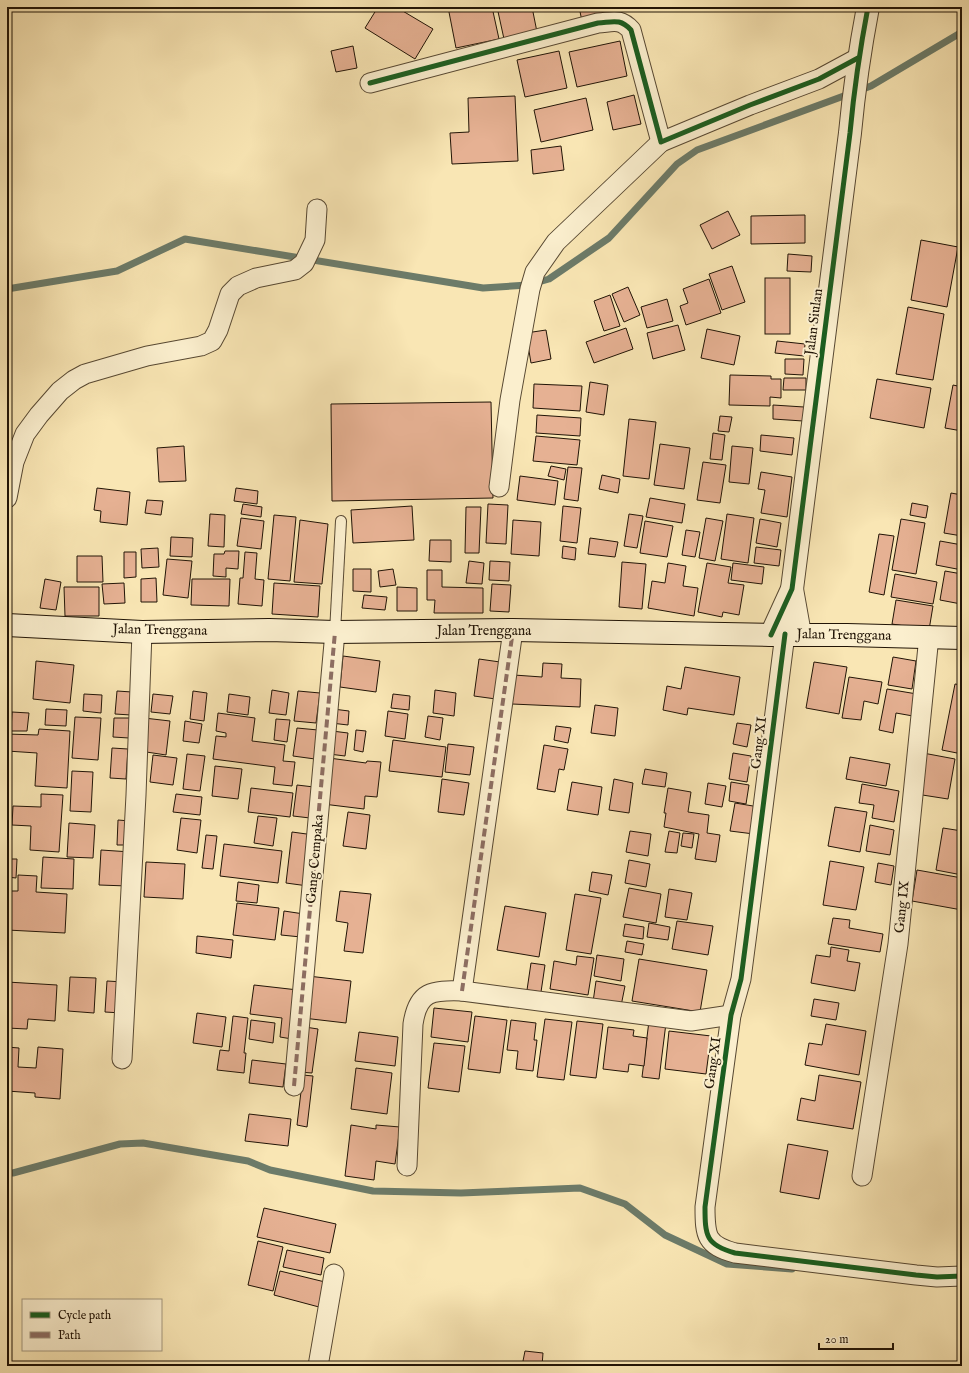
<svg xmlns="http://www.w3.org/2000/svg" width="969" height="1373" viewBox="0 0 969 1373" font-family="'IM FELL English',serif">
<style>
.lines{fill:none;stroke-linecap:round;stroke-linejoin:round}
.stream{stroke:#6c7b69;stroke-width:7}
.building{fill:#e6b193;stroke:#211406}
.service-casing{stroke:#574832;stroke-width:12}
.minor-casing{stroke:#574832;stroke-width:21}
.tertiary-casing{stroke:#574832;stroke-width:24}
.secondary-casing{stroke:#211406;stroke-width:24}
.service{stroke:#fbefce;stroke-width:10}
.minor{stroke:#fbefce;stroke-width:19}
.tertiary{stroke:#fbefce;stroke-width:22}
.secondary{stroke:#fbefce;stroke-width:22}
.quiet{stroke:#8d6e63;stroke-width:4;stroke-dasharray:8 4;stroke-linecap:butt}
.cycleway-casing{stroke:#fbefce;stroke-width:8}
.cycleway{stroke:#1b5e20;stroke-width:5}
.labels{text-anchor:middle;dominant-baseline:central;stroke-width:4;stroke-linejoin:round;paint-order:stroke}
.street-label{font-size:14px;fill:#211406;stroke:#fbefce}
</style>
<rect width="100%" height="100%" fill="#f9e6b4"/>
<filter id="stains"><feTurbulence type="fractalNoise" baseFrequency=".005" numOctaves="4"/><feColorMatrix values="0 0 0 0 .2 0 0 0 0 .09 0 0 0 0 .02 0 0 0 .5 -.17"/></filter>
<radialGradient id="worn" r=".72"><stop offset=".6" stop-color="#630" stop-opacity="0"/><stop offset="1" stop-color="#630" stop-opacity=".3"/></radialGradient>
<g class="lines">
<!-- stream -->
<g class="stream">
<path d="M7,289L117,271L185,239L483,288L528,285L549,279L609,238L677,164L697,150L871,86L962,32"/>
<path d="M7,1173H13L120,1144L143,1143L248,1161L270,1170L373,1191L461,1193L580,1188L625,1204L665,1235L727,1264L792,1269"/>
</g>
</g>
<!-- building -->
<g class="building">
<path d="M378,7H396L433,29L415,59L365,28Z"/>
<path d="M448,7H492L499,39L456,48Z"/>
<path d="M497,7H532L537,32L504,39Z"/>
<path d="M579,7H619L620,12L582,21Z"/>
<path d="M620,41L627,76L577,87L569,52Z"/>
<path d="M353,46L357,68L336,72L331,51Z"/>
<path d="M559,51L567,88L525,97L517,60Z"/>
<path d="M634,95L641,124L613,130L607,102Z"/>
<path d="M515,96L518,161L452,164L450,133L469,132L468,98Z"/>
<path d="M586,98L593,130L541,142L534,110Z"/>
<path d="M561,146L564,170L533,174L531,150Z"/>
<path d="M728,211L740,235L712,249L700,225Z"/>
<path d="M805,215V243L751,244V216Z"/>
<path d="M921,240L958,247L947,307L911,300Z"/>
<path d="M788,254L812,256L811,272L787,271Z"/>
<path d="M732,266L745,302L722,310L709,274Z"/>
<rect x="765" y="278" width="25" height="56"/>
<path d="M709,279L721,313L686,325L680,306L688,303L683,289Z"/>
<path d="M628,287L640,315L624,322L612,294Z"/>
<path d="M610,295L620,326L604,331L594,301Z"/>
<path d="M667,299L673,321L647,328L641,307Z"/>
<path d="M908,307L944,314L933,380L896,374Z"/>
<path d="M678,325L685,350L653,359L647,333Z"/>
<path d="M626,328L633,349L594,363L586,342Z"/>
<path d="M707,329L740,336L734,365L701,358Z"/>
<path d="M546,330L551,359L531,363L526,333Z"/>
<path d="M777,341L805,344L804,356L775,353Z"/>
<path d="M785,359H804L803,375L785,374Z"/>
<path d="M730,375L771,376V379H781V398L770,397V406L729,405Z"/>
<path d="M784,378H806V390H783Z"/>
<path d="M877,379L931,388L924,428L870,418Z"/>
<path d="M590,382L608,385L604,415L586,412Z"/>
<path d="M534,384L582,386L580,411L533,408Z"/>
<path d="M953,385L962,387V431L945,428Z"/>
<path d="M491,402L493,498L332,501L331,404Z"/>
<path d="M773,405L804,407L803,421L773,419Z"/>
<path d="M537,415L581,418L580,436L536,433Z"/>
<path d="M720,416L732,417L729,432L718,431Z"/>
<path d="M629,419L656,422L649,479L623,476Z"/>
<path d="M713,433L725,435L722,460L710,459Z"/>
<path d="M761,435L794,438L792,455L760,451Z"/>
<path d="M536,436L580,440L577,465L533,461Z"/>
<path d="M660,444L690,448L684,489L654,485Z"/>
<path d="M184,446L186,481L159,482L157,448Z"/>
<path d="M732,446L753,448L749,484L729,482Z"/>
<path d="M703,462L726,465L720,503L697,500Z"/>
<path d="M551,466L566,469L564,480L548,476Z"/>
<path d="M568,467L582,468L578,501L564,499Z"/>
<path d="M761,472L792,477L787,517L761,513L765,490L758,489Z"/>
<path d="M602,475L620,479L618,493L599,489Z"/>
<path d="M520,476L558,481L555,505L517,500Z"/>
<path d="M97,488L130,492L127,525L100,522L101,511L94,510Z"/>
<path d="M236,488L258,491L257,504L234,501Z"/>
<path d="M951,493L962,495V536L944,533Z"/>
<path d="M650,498L685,504L682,523L646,517Z"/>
<path d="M147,500L163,501L161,515L145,513Z"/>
<path d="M912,503L928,506L926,518L910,515Z"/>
<path d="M243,504L262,507L261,517L241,514Z"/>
<path d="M488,504L508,505L506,544L486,543Z"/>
<path d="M412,506L414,540L353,543L351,510Z"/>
<path d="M563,506L581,508L577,543L560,541Z"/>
<path d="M466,507H481L479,553H465Z"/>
<path d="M210,514L225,515L224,547L208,546Z"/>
<path d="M629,514L643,516L637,548L624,546Z"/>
<path d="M727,514L754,518L748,563L721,559Z"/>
<path d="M274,515L296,517L290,581L268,579Z"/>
<path d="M241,518L264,521L261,549L237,546Z"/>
<path d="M706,518L723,521L715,561L699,558Z"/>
<path d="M760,519L781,523L777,547L756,543Z"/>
<path d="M901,519L925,523L916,574L892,570Z"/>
<path d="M300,520L328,524L322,584L294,582Z"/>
<path d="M513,520L541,522L539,556L511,554Z"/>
<path d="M645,521L673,526L667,557L640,553Z"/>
<path d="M686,530L700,532L695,557L682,555Z"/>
<path d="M879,534L894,536L884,595L869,592Z"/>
<path d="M171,537L193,538L192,557L170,556Z"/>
<path d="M590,538L618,542L615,557L588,554Z"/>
<path d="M430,540H451V562L429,561Z"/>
<path d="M940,541L962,545V570L936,565Z"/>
<path d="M563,546L576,548L575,560L562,558Z"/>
<path d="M756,547L781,550L779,566L754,563Z"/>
<path d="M158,548L159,567L142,568L141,549Z"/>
<path d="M225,551H239L238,569L226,568V577L213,576L214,554H224Z"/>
<path d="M124,552H136V577L124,578Z"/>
<path d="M245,552L257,553L255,579L264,580L262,606L238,604L240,578H243Z"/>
<path d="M77,556H102L103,582H77Z"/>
<path d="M167,559L192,561L188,598L163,595Z"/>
<path d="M469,561L484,563L482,584L466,583Z"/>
<path d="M490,561L510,562L509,581L489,580Z"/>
<path d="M622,562L646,564L642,609L619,607Z"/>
<path d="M668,563L686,566L683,586L698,588L694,616L648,608L652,581L665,583Z"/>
<path d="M707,563L731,567L728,583L744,585L739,615L723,612L722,617L698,612Z"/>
<path d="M733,563L764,567L762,584L731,580Z"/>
<path d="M353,569H371V592L353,591Z"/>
<path d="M393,569L396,585L380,587L378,571Z"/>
<path d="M427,570H442V587L483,588V613H434L435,600H427Z"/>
<path d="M945,571L962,574V596L961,604L940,600Z"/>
<path d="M895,574L937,582L933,604L891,597Z"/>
<path d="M156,578L157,602H141V579Z"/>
<path d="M45,579L61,582L56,610L40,608Z"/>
<path d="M192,579H230L229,606L191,605Z"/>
<path d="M124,583L125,603L104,604L102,584Z"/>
<path d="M274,583L320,586L318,617L272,614Z"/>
<path d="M492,584L511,585L509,612L490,611Z"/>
<path d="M64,587H99V616H65Z"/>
<path d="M397,587L417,588V611H397Z"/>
<path d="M364,595L387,597L385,610L362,608Z"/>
<path d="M896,600L933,606L929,630L892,624Z"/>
<path d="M343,656L380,661L376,692L340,687Z"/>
<path d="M893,657L916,661L912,689L888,685Z"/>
<path d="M479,659L500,662L496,699L474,696Z"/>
<path d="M36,661L74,665L70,703L33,699Z"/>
<path d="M814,662L847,667L839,714L806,708Z"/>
<path d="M543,663L562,664L561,678L581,679L580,707L512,704L514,675L542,677Z"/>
<path d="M685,667L740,677L734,715L688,708L687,715L663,710L667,686L681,689Z"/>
<path d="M849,677L882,682L878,704L864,701L861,720L842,718Z"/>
<path d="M955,684L962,685V754L942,750Z"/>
<path d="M887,689L917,694L913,716L896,713L893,733L879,730Z"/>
<path d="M272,690L289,693L286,715L269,713Z"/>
<path d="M435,690L456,693L454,716L433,713Z"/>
<path d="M117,691L132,692L131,715L115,714Z"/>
<path d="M193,691L207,693L204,721L190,719Z"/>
<path d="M298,691L320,693L316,723L294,721Z"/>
<path d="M84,694L102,695L101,713L83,711Z"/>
<path d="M153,694L173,696L170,714L151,712Z"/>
<path d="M229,694L250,697L248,715L227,712Z"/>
<path d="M393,694L410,696L409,710L391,708Z"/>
<path d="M595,705L618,708L615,736L591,733Z"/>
<path d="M46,709L67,710L66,726L45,725Z"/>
<path d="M333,709L349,711L348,725L331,723Z"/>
<path d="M388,711L408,714L405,739L385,736Z"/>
<path d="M12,712L29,713L27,731H11Z"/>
<path d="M218,713L255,718L252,741L285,745L283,761L295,762L292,786L273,784L275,767L213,759L216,736L226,737V733L216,731Z"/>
<path d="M428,716L443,718L440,740L425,737Z"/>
<path d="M75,717L101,718L98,760L72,758Z"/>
<path d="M114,718H130L129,738L113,737Z"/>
<path d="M144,718L170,721L166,755L140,751Z"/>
<path d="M276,719L290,720L287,742L274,740Z"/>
<path d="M185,721L202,724L199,743L183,741Z"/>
<path d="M737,723L751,725L747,747L733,744Z"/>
<path d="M556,726L571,728L568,743L554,740Z"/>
<path d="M297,728L318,730L315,759L293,756Z"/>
<path d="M39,729L70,731L67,788L35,786L37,753L7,751V734L38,735Z"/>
<path d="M356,730L366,731L363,752L354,750Z"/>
<path d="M332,731L348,733L345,756L329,754Z"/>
<path d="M393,740L446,747L442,777L389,771Z"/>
<path d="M448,744L474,747L470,775L445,772Z"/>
<path d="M544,745L568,749L564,770L559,769L555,792L537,789Z"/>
<path d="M112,748L128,749L126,779L110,778Z"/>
<path d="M733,753L751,756L747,782L729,779Z"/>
<path d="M923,753L955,759L948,799L916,794Z"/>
<path d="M187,754L205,756L200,791L183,789Z"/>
<path d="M153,755L177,758L173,785L150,782Z"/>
<path d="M850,757L890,764L886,786L846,779Z"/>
<path d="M329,758L366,763L367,761L381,762L377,797L365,796L364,809L323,804Z"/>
<path d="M215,766L242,769L238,799L212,796Z"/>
<path d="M645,769L667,773L665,787L642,784Z"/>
<path d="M72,771L93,772L91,812L70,811Z"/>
<path d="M442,779L469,783L464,815L438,812Z"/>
<path d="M614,779L633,783L629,813L609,810Z"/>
<path d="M572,782L602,787L598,815L567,810Z"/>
<path d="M731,782L749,785L746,804L729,801Z"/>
<path d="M708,783L726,786L722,807L705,804Z"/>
<path d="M862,784L899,791L894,822L872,818L874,805L859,803Z"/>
<path d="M297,785L314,787L310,818L293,816Z"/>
<path d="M251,788L293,793L290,817L248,812Z"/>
<path d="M668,788L691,792L688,812L709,815L707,833L720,835L716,862L695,859L699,834L664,827L666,813H664Z"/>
<path d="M962,793V819L958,818Z"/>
<path d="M41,794L63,795L59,852L30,850L31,826L12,825L13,806L41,807Z"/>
<path d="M176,794L202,797L200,815L173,812Z"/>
<path d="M735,803L759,807L754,834L730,831Z"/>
<path d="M835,807L867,812L860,852L828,846Z"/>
<path d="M348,812L370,815L366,849L343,846Z"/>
<path d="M258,816L277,818L273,846L254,843Z"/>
<path d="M181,818L201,820L197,853L177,850Z"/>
<path d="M118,820L130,821L129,845H117Z"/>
<path d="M69,823L95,825L93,858L67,857Z"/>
<path d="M870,825L894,830L890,855L866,851Z"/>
<path d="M943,828L962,831V875L936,870Z"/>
<path d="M630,831L651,834L648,856L626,852Z"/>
<path d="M669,831L680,833L677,853L665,852Z"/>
<path d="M292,832L314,835L308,886L286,883Z"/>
<path d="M683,833L694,834L692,848L681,846Z"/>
<path d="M206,835L217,836L213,869L202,868Z"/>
<path d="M224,844L282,851L278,883L220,876Z"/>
<path d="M101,850L131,852L128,886L99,885Z"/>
<path d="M43,857L74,859L73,889L41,888Z"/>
<path d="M7,859H17L16,878L7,877Z"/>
<path d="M629,860L650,864L646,887L625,883Z"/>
<path d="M830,861L864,867L856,910L823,905Z"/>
<path d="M146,862L185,864L183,899L144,897Z"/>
<path d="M878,863L894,866L891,885L875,882Z"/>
<path d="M917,870L962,878V910L912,901Z"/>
<path d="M592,872L612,875L608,895L589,891Z"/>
<path d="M18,875L37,876L36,892L67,894L65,933L7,930L9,891H18Z"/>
<path d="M238,882L259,885L257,903L236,901Z"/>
<path d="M629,888L661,894L656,923L623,917Z"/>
<path d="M669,889L692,893L687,920L665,917Z"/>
<path d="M340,891L371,894L363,953L344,951L348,923L336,921Z"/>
<path d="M575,894L601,898L591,954L566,950Z"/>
<path d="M237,903L279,908L275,940L233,935Z"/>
<path d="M505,906L546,913L539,957L497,950Z"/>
<path d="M284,911L304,914L301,937L281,935Z"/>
<path d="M833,918L850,920L849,928L883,934L880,952L828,944Z"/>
<path d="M677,921L713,926L708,955L672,949Z"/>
<path d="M649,923L670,927L668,940L647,937Z"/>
<path d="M625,924L644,927L643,939L623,936Z"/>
<path d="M197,936L233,940L231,958L196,953Z"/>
<path d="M627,941L644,944L642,955L625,952Z"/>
<path d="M831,947L849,950L847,961L860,963L855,991L811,983L816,955L830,957Z"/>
<path d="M597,955L624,959L621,981L594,976Z"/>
<path d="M577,956L594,958L588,995L550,989L554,961L576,965Z"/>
<path d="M639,959L707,970L700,1012L632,1001Z"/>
<path d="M531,963L545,965L541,992L527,990Z"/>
<path d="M308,976L351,981L346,1023L303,1018Z"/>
<path d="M70,977L96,978L94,1013L68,1011Z"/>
<path d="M107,981L124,982L122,1013L105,1012Z"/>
<path d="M596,981L625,986L621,1006L593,1002Z"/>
<path d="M7,982L57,985L55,1021L28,1019L27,1029L7,1028Z"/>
<path d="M254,985L298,990L292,1039L280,1037L282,1018L250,1014Z"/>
<path d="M814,999L839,1003L836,1020L811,1016Z"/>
<path d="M434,1008L472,1012L468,1042L431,1037Z"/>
<path d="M197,1013L226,1017L222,1047L193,1043Z"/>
<path d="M233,1016L248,1018L244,1053H246L244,1073L217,1070L220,1050L229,1051Z"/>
<path d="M475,1016L507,1020L500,1073L468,1069Z"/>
<path d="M545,1019L572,1022L564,1080L537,1077Z"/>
<path d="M251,1020L275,1023L273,1043L249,1039Z"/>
<path d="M511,1020L536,1023L534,1040H537L533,1071L516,1069L518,1051L507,1050Z"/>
<path d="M577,1021L603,1024L596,1078L570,1075Z"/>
<path d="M649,1021L666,1023L659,1079L642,1077Z"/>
<path d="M826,1024L866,1031L859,1075L805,1065L809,1043L822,1045Z"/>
<path d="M305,1027L318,1029L312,1073L299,1072Z"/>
<path d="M608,1027L634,1030L633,1036L647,1038L644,1066L629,1064L628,1072L603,1069Z"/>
<path d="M669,1031L711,1036L706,1074L665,1069Z"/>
<path d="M359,1032L398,1037L395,1066L355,1061Z"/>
<path d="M434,1043L465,1046L459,1092L428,1088Z"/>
<path d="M7,1047L19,1048L18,1067L36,1068L38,1047L63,1049L60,1099L35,1097V1093L7,1091Z"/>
<path d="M252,1060L286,1064L283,1087L249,1083Z"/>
<path d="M356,1068L392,1073L387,1114L351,1109Z"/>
<path d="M303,1075L313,1076L307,1127L297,1125Z"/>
<path d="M819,1075L861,1082L853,1129L797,1120L801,1098L815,1101Z"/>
<path d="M249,1114L291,1119L288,1146L245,1141Z"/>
<path d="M351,1125L376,1129V1125L400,1127L395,1164L376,1161L374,1180L345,1176Z"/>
<path d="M788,1144L828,1151L819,1199L780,1192Z"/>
<path d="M264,1208L336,1224L330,1253L257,1237Z"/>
<path d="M258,1241L283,1247L273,1291L248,1285Z"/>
<path d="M287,1250L324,1258L321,1275L283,1267Z"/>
<path d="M280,1271L325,1282L319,1307L274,1295Z"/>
<path d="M525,1351L543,1353L542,1366H522Z"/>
</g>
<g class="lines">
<defs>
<path id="service" d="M335,632L341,521"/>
<g id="minor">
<path d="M370,83L598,23C613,22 620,18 631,30L661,142L750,105L819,79L858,58"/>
<path d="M499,487L510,400L530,289L535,272L556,242L661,142"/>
<path d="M7,498L14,462L25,434L39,415L60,391L74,380L85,374L147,356L201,346L212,341L218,330L230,294L238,286L256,278L295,270L304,263L315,240L317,209"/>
<path d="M785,634L747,933L741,979L731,1015L705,1207C705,1236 706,1245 735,1253L916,1275L937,1277L962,1276"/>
<path d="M462,991L513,630"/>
<path d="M122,1059L136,795L142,632"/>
<path d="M294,1086L335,632"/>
<path d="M407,1166L413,1024C418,991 432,990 462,991L691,1021L731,1015"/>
<path d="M862,1176L898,944L929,636"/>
<path d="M318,1366L334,1274"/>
</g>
<g id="tertiary">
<path d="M792,589L800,634"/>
<path d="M771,635L792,589L850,133C854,90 860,49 868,7"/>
</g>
<path id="secondary" d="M7,625L142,632L269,630L335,632L513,630L771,635H847L962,638"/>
</defs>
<!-- service casing -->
<use href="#service" class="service-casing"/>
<!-- minor casing -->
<use href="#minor" class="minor-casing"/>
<!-- tertiary casing -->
<use href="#tertiary" class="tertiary-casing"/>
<!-- secondary casing -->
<use href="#secondary" class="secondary-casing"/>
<!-- service -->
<use href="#service" class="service"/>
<!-- minor -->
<use href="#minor" class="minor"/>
<!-- tertiary -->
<use href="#tertiary" class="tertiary"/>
<!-- secondary -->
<use href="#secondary" class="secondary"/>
<!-- quiet -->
<g class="quiet">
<path d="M462,991L513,630"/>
<path d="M294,1086L335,632"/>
</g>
<defs>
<g id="cycleway">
<path d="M370,83L598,23C613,22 620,18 631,30L661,142L750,105L819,79L858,58"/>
<path d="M785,634L747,933L741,979L731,1015L705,1207C705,1236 706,1245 735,1253L916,1275L937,1277L962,1276"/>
<path d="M771,635L792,589L850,133C854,90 860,49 868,7"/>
</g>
</defs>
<!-- cycleway casing -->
<use href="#cycleway" class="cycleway-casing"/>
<!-- cycleway -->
<use href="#cycleway" class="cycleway"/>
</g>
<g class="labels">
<!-- street labels -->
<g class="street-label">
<text transform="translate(814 322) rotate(-83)">Jalan Siulan</text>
<text transform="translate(160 630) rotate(1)">Jalan Trenggana</text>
<text x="484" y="631">Jalan Trenggana</text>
<text transform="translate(844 635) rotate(1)">Jalan Trenggana</text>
<text transform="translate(759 743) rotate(-83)">Gang XI</text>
<text transform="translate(315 859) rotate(-85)">Gang Cempaka</text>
<text transform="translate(902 907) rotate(-84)">Gang IX</text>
<text transform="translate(713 1063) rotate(-82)">Gang XI</text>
</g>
</g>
<!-- margin -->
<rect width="969" height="1373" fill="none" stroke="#f9e6b4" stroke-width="24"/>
<rect x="8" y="8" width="953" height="1357" fill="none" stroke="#211406" stroke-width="2"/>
<rect x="12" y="12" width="945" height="1349" fill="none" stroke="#211406"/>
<!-- legend -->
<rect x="22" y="1299" width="140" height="52" fill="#fbefce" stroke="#a4977e"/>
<rect x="30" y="1312" width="20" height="6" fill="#1b5e20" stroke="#a4977e"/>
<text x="58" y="1319" font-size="12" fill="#211406">Cycle path</text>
<rect x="30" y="1332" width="20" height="6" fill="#8d6e63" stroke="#a4977e"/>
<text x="58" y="1339" font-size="12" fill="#211406">Path</text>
<!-- scale -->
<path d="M819 1343v6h74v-6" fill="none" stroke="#211406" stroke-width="2"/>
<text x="825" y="1343" font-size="12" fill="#211406" stroke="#fbefce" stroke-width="3" paint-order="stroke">20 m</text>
<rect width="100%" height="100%" filter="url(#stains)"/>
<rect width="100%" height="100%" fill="url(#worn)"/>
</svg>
